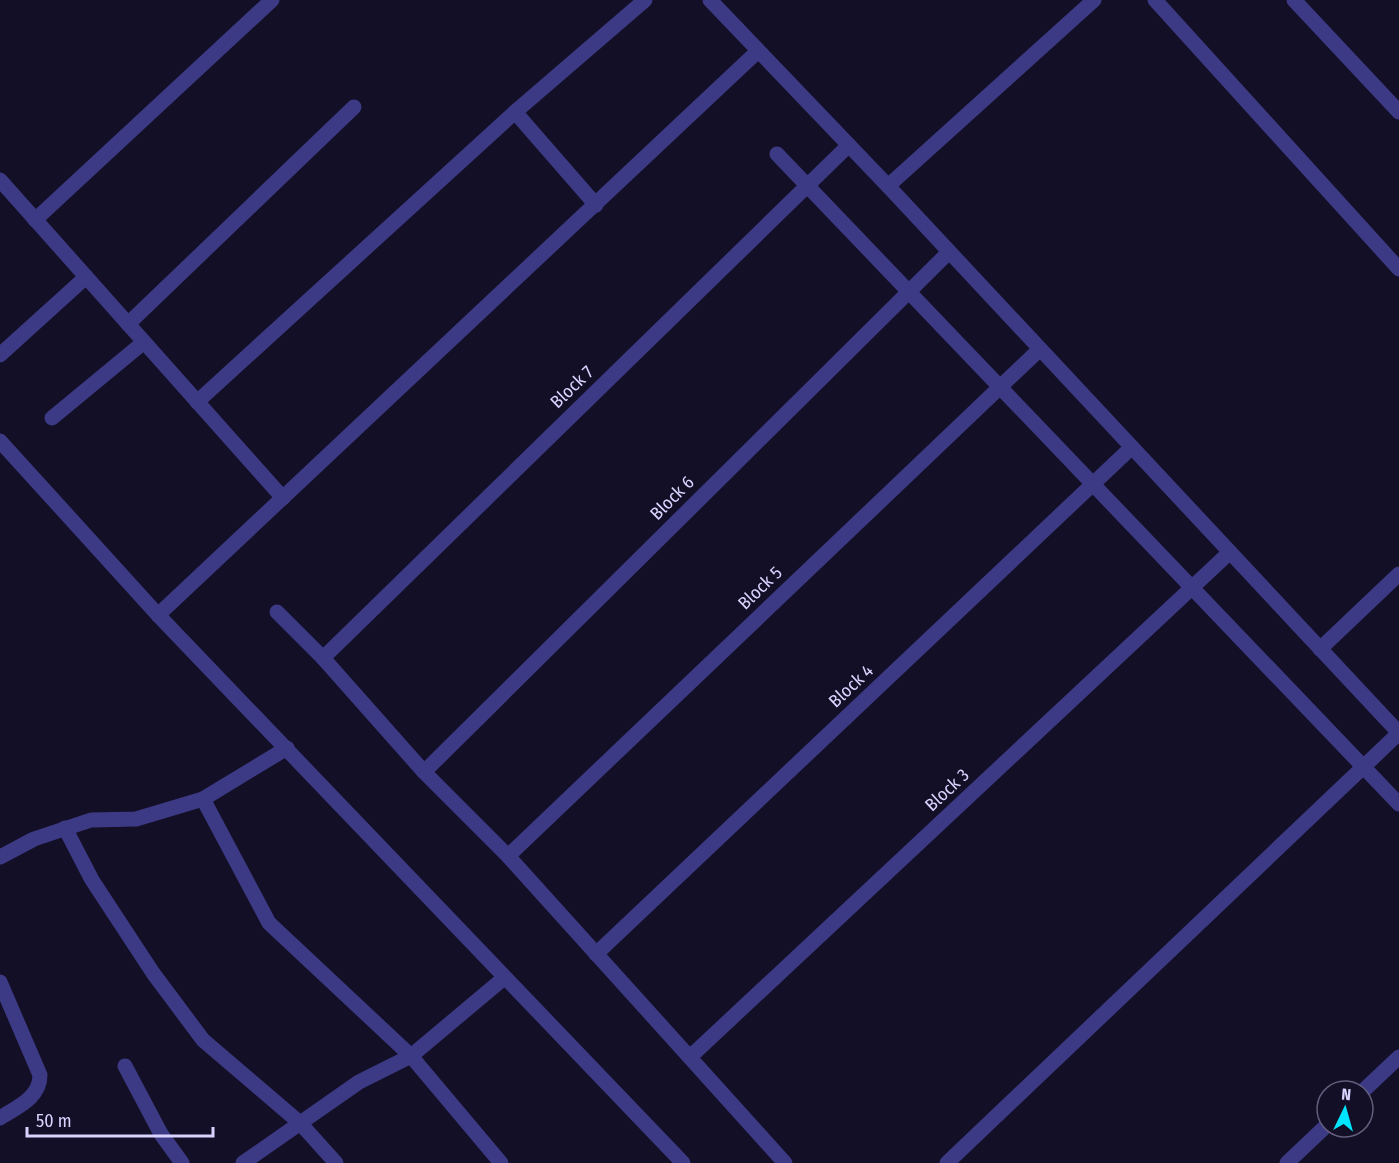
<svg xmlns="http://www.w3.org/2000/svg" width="1399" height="1163" viewBox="0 0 1399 1163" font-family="'Fira Sans Condensed',sans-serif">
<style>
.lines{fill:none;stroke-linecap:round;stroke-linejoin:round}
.minor{stroke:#3d3a85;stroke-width:15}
.labels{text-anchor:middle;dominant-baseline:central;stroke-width:5;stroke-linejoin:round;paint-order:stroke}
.street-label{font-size:18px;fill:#d9d4ff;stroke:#130f26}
</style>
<rect width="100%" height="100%" fill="#130f26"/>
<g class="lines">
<!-- minor -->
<g class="minor">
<path d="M710,0L888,186L1399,733"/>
<path d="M1155,0L1399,269"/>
<path d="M1294,0L1399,112"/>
<path d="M515,112L596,205"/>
<path d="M777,154L1399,804"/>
<path d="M0,180L283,498"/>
<path d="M888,186L1094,0"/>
<path d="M35,220L272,0"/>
<path d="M128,324L354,107"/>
<path d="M0,355L86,277"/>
<path d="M197,402L515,112L645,0"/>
<path d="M52,418L144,342"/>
<path d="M0,441L158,615L683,1163"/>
<path d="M277,612L323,658L424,772L508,856L785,1163"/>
<path d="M158,615L758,51"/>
<path d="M1320,649L1399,574"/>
<path d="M323,658L849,145"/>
<path d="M424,772L949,252"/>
<path d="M203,799L269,923L411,1056L501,1163"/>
<path d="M65,828L92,880L153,973L203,1040L300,1123L336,1163"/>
<path d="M508,856L1040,349"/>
<path d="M0,857L34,839L91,820L136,819L203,799L287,748"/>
<path d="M596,954L1132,447"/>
<path d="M0,982L40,1075C40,1098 17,1107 0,1118"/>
<path d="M690,1057L1230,552"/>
<path d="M125,1066L161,1134L182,1163"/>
<path d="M1363,1091L1399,1057"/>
<path d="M243,1163L359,1082L411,1056L504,978"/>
<path d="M947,1163L1399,733"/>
<path d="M1287,1163L1327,1125"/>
</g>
</g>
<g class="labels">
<!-- street labels -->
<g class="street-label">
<text transform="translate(572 387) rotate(-44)">Block 7</text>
<text transform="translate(672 498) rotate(-45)">Block 6</text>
<text transform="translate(760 588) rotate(-44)">Block 5</text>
<text transform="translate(851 686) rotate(-43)">Block 4</text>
<text transform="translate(947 790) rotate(-43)">Block 3</text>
</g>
</g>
<!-- north arrow -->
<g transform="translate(1345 1109) rotate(5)"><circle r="28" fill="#130f26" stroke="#625e7d" stroke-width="1.5"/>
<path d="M0-4.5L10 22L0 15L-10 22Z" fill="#00e5ff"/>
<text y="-9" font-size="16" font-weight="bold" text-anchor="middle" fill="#d9d4ff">N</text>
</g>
<!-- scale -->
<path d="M27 1127v9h186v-9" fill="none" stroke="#d9d4ff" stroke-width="3"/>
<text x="36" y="1127" font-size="18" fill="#d9d4ff" stroke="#130f26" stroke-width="4.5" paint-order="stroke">50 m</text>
</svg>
